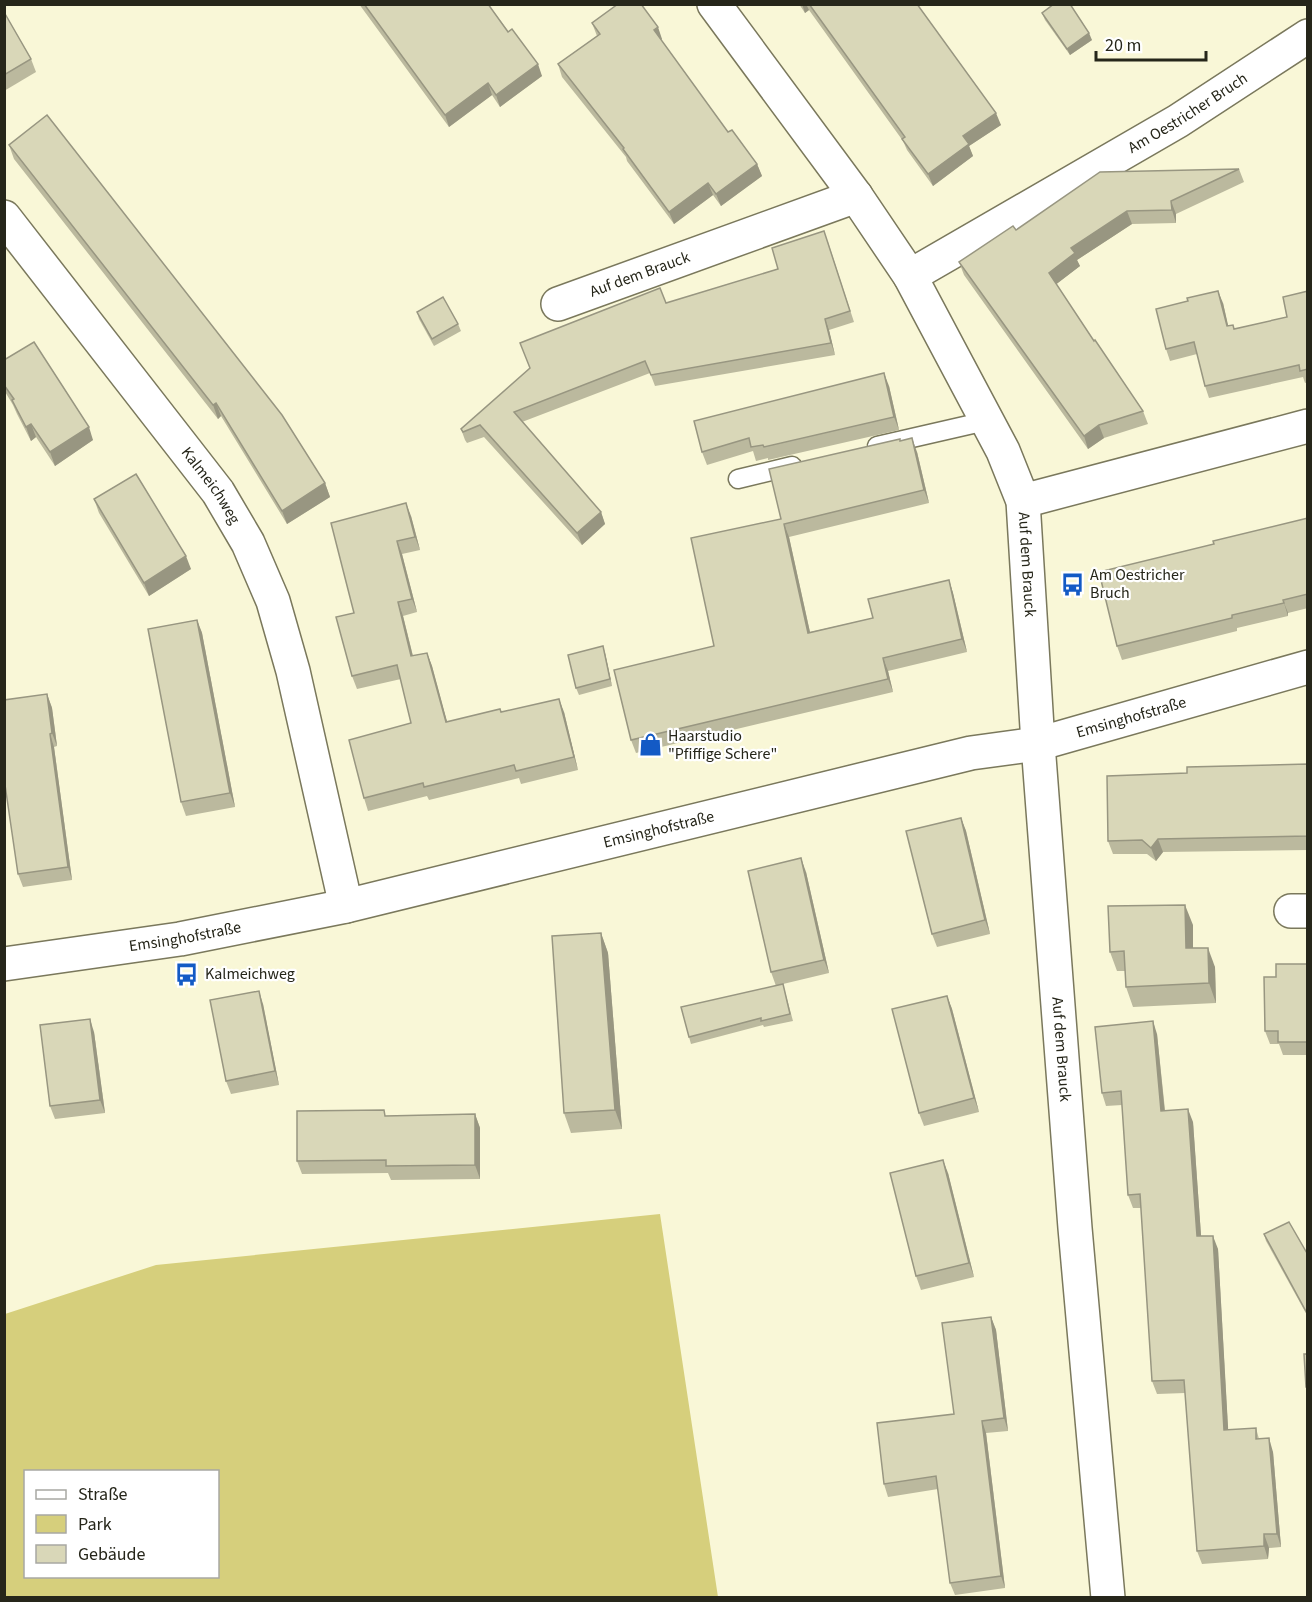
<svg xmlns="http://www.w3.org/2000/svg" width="1312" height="1602" viewBox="0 0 1312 1602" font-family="'Source Sans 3',sans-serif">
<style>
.green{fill:#d6cf7c;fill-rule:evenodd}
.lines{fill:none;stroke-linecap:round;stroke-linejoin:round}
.service-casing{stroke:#7a785c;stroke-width:21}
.minor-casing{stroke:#7a785c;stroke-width:36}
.service{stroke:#fff;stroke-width:18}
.minor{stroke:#fff;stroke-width:33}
.wall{fill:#bbb99e}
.shaded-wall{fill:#989681}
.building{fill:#d9d7b8;stroke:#989681;stroke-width:1.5}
.labels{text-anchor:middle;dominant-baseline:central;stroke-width:4.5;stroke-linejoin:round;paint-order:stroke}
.street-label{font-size:16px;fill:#26261a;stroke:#fff}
.poi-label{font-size:16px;fill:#26261a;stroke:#fff;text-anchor:start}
</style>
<rect width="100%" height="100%" fill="#f9f7d7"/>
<!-- green -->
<path class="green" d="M660,1214L718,1597H5V1314L156,1265ZM26,1472H218V1576H26Z"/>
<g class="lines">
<defs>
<g id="service">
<path d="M877,446L986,421"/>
<path d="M738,479L792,466"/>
</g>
<g id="minor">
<path id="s1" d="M714,4L856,196L910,276L1003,451L1023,501L1038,744L1075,1228L1108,1598"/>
<path id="s2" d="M4,217L218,492L248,543L273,601L293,671L346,906"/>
<path id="s3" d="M910,276L1178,121L1308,36"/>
<path id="s4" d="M558,304L856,196"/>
<path d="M1023,501L1308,426"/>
<path d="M1291,911H1308"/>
<path id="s5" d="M4,964L180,939L346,906L971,753L1038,744L1308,667"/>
</g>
</defs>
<!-- service casing -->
<use href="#service" class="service-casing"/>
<!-- minor casing -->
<use href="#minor" class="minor-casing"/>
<!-- service -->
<use href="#service" class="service"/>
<!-- minor -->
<use href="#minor" class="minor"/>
</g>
<!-- wall -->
<g class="wall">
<path d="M359,4H488L542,76L500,107L492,95L449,127Z"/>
<path d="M799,4H917L1001,125L969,146L973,156L933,186L907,150L903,141L809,10L805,13Z"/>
<path d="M4,12L31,59L36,72L4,91Z"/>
<path d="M1042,13L1092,40L1070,55L1045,20Z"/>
<path d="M592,23L662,39L661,40L728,132L757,164L762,176L721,206L713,195L674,224L627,161L626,157L562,77L558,64L597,36Z"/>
<path d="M9,145L325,483L330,497L287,524L221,416L218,419L14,159Z"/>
<path d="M1239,169L1244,182L1176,214V223L1132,224L1077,260L1080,266L1056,284L1094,341L1143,411L1148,424L1104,438L1088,449L964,275L959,262L1016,230Z"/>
<path d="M828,242L854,322L829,330L835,355L655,386L650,373L522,422L601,512L605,524L582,545L484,437L467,443L465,440L461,429L666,303L778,269Z"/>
<path d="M1308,291V382L1305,383L1303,377L1209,398L1205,386L1197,354L1170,361L1166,349L1223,303L1228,326L1235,329L1287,317Z"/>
<path d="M417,312L458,324L461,331L434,346L419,319Z"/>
<path d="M4,360L93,440L55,466L36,437L31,441L17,414L13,405L4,390Z"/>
<path d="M889,386L899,430L768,460V458L756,461L753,451L707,465L702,452Z"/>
<path d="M901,441L917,452L929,503L789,537L810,632L873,618L949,580L953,593L967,652L888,671L893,692L636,753L631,740L714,646L781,519Z"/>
<path d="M94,499L191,569L149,596L99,513Z"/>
<path d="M411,516L420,550L402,554L417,612L403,616L413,656L427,653L432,666L447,722L501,712H564L578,770L521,784L519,778L429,800L427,796L368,811L364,798L411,723L401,679L357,689L352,676L354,613Z"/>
<path d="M1308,518V608L1288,613V616L1237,628V631L1122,660L1117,646L1214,544Z"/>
<path d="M197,620L202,633L235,807L186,816L181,802Z"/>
<path d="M605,653L612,686L579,695L576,688Z"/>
<path d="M47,694L52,708L57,746L54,747L72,880L23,887L18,874Z"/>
<path d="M1308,764V850L1163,852L1156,861L1147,854H1113L1108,841L1187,773Z"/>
<path d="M961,818L966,831L990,934L937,947L932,934Z"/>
<path d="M806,872L829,973L783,984L793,1021L764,1027L763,1025L691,1044L689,1037L776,986L771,972Z"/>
<path d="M1193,925V948L1215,967L1216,1003L1133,1007L1126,987L1125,971H1117L1110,952Z"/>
<path d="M601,933L608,953L622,1129L571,1133L564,1113Z"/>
<path d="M1308,964V1055H1283L1279,1044H1270L1265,1031L1276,977Z"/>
<path d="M947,996L952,1009L979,1112L924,1126L919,1113Z"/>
<path d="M263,1004L279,1085L231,1094L226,1081Z"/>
<path d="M94,1032L105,1113L55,1119L50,1106Z"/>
<path d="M1157,1034L1165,1110L1193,1122L1201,1236L1218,1249L1228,1430L1256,1428L1259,1439L1273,1452L1281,1547L1269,1548L1268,1559L1202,1564L1197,1551L1185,1393L1157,1394L1152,1381L1141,1208H1133L1128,1195L1122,1105L1106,1106L1102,1093Z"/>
<path d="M475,1114L480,1128V1179L391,1180L388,1173L302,1174L297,1161L387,1116Z"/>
<path d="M948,1173L974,1277L921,1290L916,1276Z"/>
<path d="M1264,1234L1308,1255V1317L1266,1241Z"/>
<path d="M991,1317L996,1330L1008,1431L986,1433L1005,1588L955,1595L950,1583L938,1489L888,1497L884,1484L954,1414Z"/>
</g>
<!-- shaded-wall -->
<g class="shaded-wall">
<path d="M802,4H806L809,10L805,13Z"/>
<path d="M658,27L662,39L658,42L654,30Z"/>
<path d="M1089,33L1092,40L1070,55L1067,49Z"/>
<path d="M538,64L542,76L500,107L496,95Z"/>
<path d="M488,83L492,95L449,127L445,115Z"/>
<path d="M996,113L1001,125L969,146L973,156L933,186L928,174L963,136Z"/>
<path d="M757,164L762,176L721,206L716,194Z"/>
<path d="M708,183L713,195L674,224L669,212Z"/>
<path d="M1171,201L1176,214V223L1172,210Z"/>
<path d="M1127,211L1132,224L1077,260L1080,266L1054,286L1049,273L1071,248Z"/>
<path d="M1218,291L1223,303L1231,338L1227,326Z"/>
<path d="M825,319L829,330L835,355L831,343Z"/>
<path d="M884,373L889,386L899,430L894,417Z"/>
<path d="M216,403L221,416L218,419L213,405Z"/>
<path d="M31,424L36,437L31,441L26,427Z"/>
<path d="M1099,425L1104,438L1088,449L1084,436Z"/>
<path d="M89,427L93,440L55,466L50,452Z"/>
<path d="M912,438L917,452L929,503L924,490Z"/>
<path d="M325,483L330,497L287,524L282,511Z"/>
<path d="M406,503L411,516L420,550L415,537Z"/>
<path d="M601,512L605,524L582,545L577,533Z"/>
<path d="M784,524L789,537L813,646L808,633Z"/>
<path d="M397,541L402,554L417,612L412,599Z"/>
<path d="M186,556L191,569L149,596L144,583Z"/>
<path d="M949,580L953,593L967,652L962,639Z"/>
<path d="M1283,600L1288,613V616L1284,603Z"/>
<path d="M398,602L403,616L416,669L411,656Z"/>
<path d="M197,620L202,633L235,807L230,793Z"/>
<path d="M603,646L605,653L612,686L610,679Z"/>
<path d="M427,653L432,666L451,736L446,722Z"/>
<path d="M883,658L888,671L893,692L888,679Z"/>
<path d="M47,694L52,708L57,746L52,733Z"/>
<path d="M559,699L564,712L578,770L574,757Z"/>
<path d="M50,734L54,747L72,880L68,867Z"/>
<path d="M961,818L966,831L990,934L985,920Z"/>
<path d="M1158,839L1163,852L1156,861L1151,848Z"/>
<path d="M801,858L806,872L829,973L824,960Z"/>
<path d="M1185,905L1193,925V968L1186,948Z"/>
<path d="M601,933L608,953L622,1129L615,1110Z"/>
<path d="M1208,948L1215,967L1216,1003L1209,983Z"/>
<path d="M259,991L263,1004L279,1085L275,1071Z"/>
<path d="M947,996L952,1009L979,1112L974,1098Z"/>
<path d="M90,1019L94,1032L105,1113L100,1100Z"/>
<path d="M1153,1021L1157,1034L1166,1124L1161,1111Z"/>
<path d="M1188,1109L1193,1122L1202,1249L1197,1236Z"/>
<path d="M475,1114L480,1128V1179L475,1165Z"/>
<path d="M943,1160L948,1173L974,1277L969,1263Z"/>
<path d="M1213,1236L1218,1249L1229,1444L1224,1430Z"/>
<path d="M991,1317L996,1330L1008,1431L1004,1418Z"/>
<path d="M982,1421L986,1433L1005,1588L1001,1576Z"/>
<path d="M1269,1438L1273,1452L1281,1547L1277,1534Z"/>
<path d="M1264,1534L1269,1548L1268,1559L1264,1546Z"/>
</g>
<!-- building -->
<g class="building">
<path d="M364,4H488L508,32L512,29L538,64L496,95L488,83L445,115Z"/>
<path d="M618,4H641L658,27L654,30L728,132L732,130L757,164L716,194L708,183L669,212L623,149L624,148L558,64L600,34L592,23Z"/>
<path d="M809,4H917L996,113L963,136L969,144L928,174L902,139L905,137Z"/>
<path d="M1054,4H1070L1089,33L1067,49L1042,13Z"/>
<path d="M4,12L31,59L4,75Z"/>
<path d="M47,115L282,415L325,483L282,511L216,403L213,405L9,145Z"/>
<path d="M1239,169L1171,201L1172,210L1127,211L1071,248L1075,253L1049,273L1094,341L1095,340L1143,411L1099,425L1084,436L959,262L1013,226L1016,230L1100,172Z"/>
<path d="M824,231L850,311L825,319L831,343L651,375L645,361L514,412L601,512L577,533L480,425L463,432L461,429L530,368L520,343L660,288L666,303L778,269L772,248Z"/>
<path d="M1218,291L1227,326L1233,325L1234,329L1287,317L1283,297L1308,291V369L1300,371L1299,365L1205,386L1194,342L1166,349L1156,309L1188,301L1187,298Z"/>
<path d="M443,297L458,324L432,339L417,312Z"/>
<path d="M34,342L89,427L50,452L31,424L26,427L12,400L14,399L4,385V360Z"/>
<path d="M884,373L894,417L764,447L763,445L751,447L749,438L702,452L694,421Z"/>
<path d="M912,438L924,490L784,524L808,633L873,618L868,599L949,580L962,639L883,658L888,679L631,740L614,670L714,646L691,538L781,519L769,469L900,439V441Z"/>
<path d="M136,474L186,556L144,583L94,499Z"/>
<path d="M406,503L415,537L397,541L412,599L398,602L411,656L427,653L446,722L500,709L501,712L559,699L574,757L516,771L514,765L424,787L423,783L364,798L349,740L411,723L397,665L352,676L336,617L354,613L331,523Z"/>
<path d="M1308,518V594L1283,600L1284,603L1232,615V618L1117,646L1099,572L1214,544L1213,541Z"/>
<path d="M197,620L230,793L181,802L148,629Z"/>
<path d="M603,646L610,679L576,688L568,655Z"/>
<path d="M47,694L52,733L50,734L68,867L18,874L4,778V700Z"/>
<path d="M1308,764V836L1158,839L1151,848L1142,840L1108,841L1107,776L1187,773V767Z"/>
<path d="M961,818L985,920L932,934L906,831Z"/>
<path d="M801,858L824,960L771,972L748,871Z"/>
<path d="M1185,905L1186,948H1208L1209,983L1126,987L1124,951L1110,952L1108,906Z"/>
<path d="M601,933L615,1110L564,1113L552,936Z"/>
<path d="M1276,964H1308V1042H1278V1031H1265L1264,977H1276Z"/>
<path d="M783,984L790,1014L761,1021V1018L689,1037L681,1007Z"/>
<path d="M259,991L275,1071L226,1081L210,1000Z"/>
<path d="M947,996L974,1098L919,1113L892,1009Z"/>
<path d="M90,1019L100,1100L50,1106L40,1025Z"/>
<path d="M1153,1021L1161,1111L1188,1109L1197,1236H1213L1224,1430L1256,1428V1439L1269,1438L1277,1534H1264V1546L1197,1551L1184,1380L1152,1381L1140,1194L1128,1195L1121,1091L1102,1093L1095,1027Z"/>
<path d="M384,1110L385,1116L475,1114V1165L386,1166V1160L297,1161V1111Z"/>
<path d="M943,1160L969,1263L916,1276L890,1173Z"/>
<path d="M1289,1222L1308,1255V1315L1264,1234Z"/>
<path d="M991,1317L1004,1418L982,1421L1001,1576L950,1583L936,1476L884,1484L877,1423L954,1414L942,1323Z"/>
<path d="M1304,1354H1308V1387H1306Z"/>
</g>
<!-- icons -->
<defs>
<symbol id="bus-bare" viewBox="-9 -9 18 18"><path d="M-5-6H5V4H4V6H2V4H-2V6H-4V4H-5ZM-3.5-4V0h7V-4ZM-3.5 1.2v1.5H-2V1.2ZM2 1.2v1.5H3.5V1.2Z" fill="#135ac5" stroke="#fff" stroke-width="2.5" paint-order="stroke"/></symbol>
<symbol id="shop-bare" viewBox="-9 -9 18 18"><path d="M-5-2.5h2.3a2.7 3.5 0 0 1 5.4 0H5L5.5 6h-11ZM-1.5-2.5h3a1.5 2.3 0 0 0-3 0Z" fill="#135ac5" stroke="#fff" stroke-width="2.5" paint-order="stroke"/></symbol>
</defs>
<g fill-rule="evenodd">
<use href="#bus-bare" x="1056" y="568" width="33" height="33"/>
<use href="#shop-bare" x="634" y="728" width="33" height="33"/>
<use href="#bus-bare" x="170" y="958" width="33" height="33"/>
</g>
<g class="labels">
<!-- street labels -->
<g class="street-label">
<text stroke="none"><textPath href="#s3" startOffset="322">Am Oestricher Bruch</textPath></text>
<text stroke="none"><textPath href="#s4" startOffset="87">Auf dem Brauck</textPath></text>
<text stroke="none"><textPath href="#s2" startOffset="339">Kalmeichweg</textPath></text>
<text stroke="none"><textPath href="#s1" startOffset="651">Auf dem Brauck</textPath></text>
<text stroke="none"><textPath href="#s5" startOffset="1155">Emsinghofstraße</textPath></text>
<text stroke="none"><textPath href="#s5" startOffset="669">Emsinghofstraße</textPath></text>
<text stroke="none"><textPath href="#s5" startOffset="183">Emsinghofstraße</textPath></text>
<text stroke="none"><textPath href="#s1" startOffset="1137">Auf dem Brauck</textPath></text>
</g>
<!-- poi labels -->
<g class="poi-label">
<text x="1090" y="575">Am Oestricher<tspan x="1090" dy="18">Bruch</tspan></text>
<text x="668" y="736">Haarstudio<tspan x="668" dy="18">"Pfiffige Schere"</tspan></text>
<text x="205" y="974">Kalmeichweg</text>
</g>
</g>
<!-- border -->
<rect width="1312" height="1602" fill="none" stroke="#26261a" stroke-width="12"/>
<!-- legend -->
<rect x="24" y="1470" width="195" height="108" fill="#ffffff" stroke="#a8a8a3" stroke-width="1.5"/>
<rect x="36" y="1490" width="30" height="9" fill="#ffffff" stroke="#a8a8a3" stroke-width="1.5"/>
<text x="78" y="1500" font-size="18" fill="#26261a">Straße</text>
<rect x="36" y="1515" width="30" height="18" fill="#d6cf7c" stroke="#a8a8a3" stroke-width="1.5"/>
<text x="78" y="1530" font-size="18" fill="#26261a">Park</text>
<rect x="36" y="1545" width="30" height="18" fill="#d9d7b8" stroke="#a8a8a3" stroke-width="1.5"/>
<text x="78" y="1560" font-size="18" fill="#26261a">Gebäude</text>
<!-- scale -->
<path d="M1096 51v9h110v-9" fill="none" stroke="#26261a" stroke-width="3"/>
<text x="1105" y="51" font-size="18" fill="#26261a" stroke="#ffffff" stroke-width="4.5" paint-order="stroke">20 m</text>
</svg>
